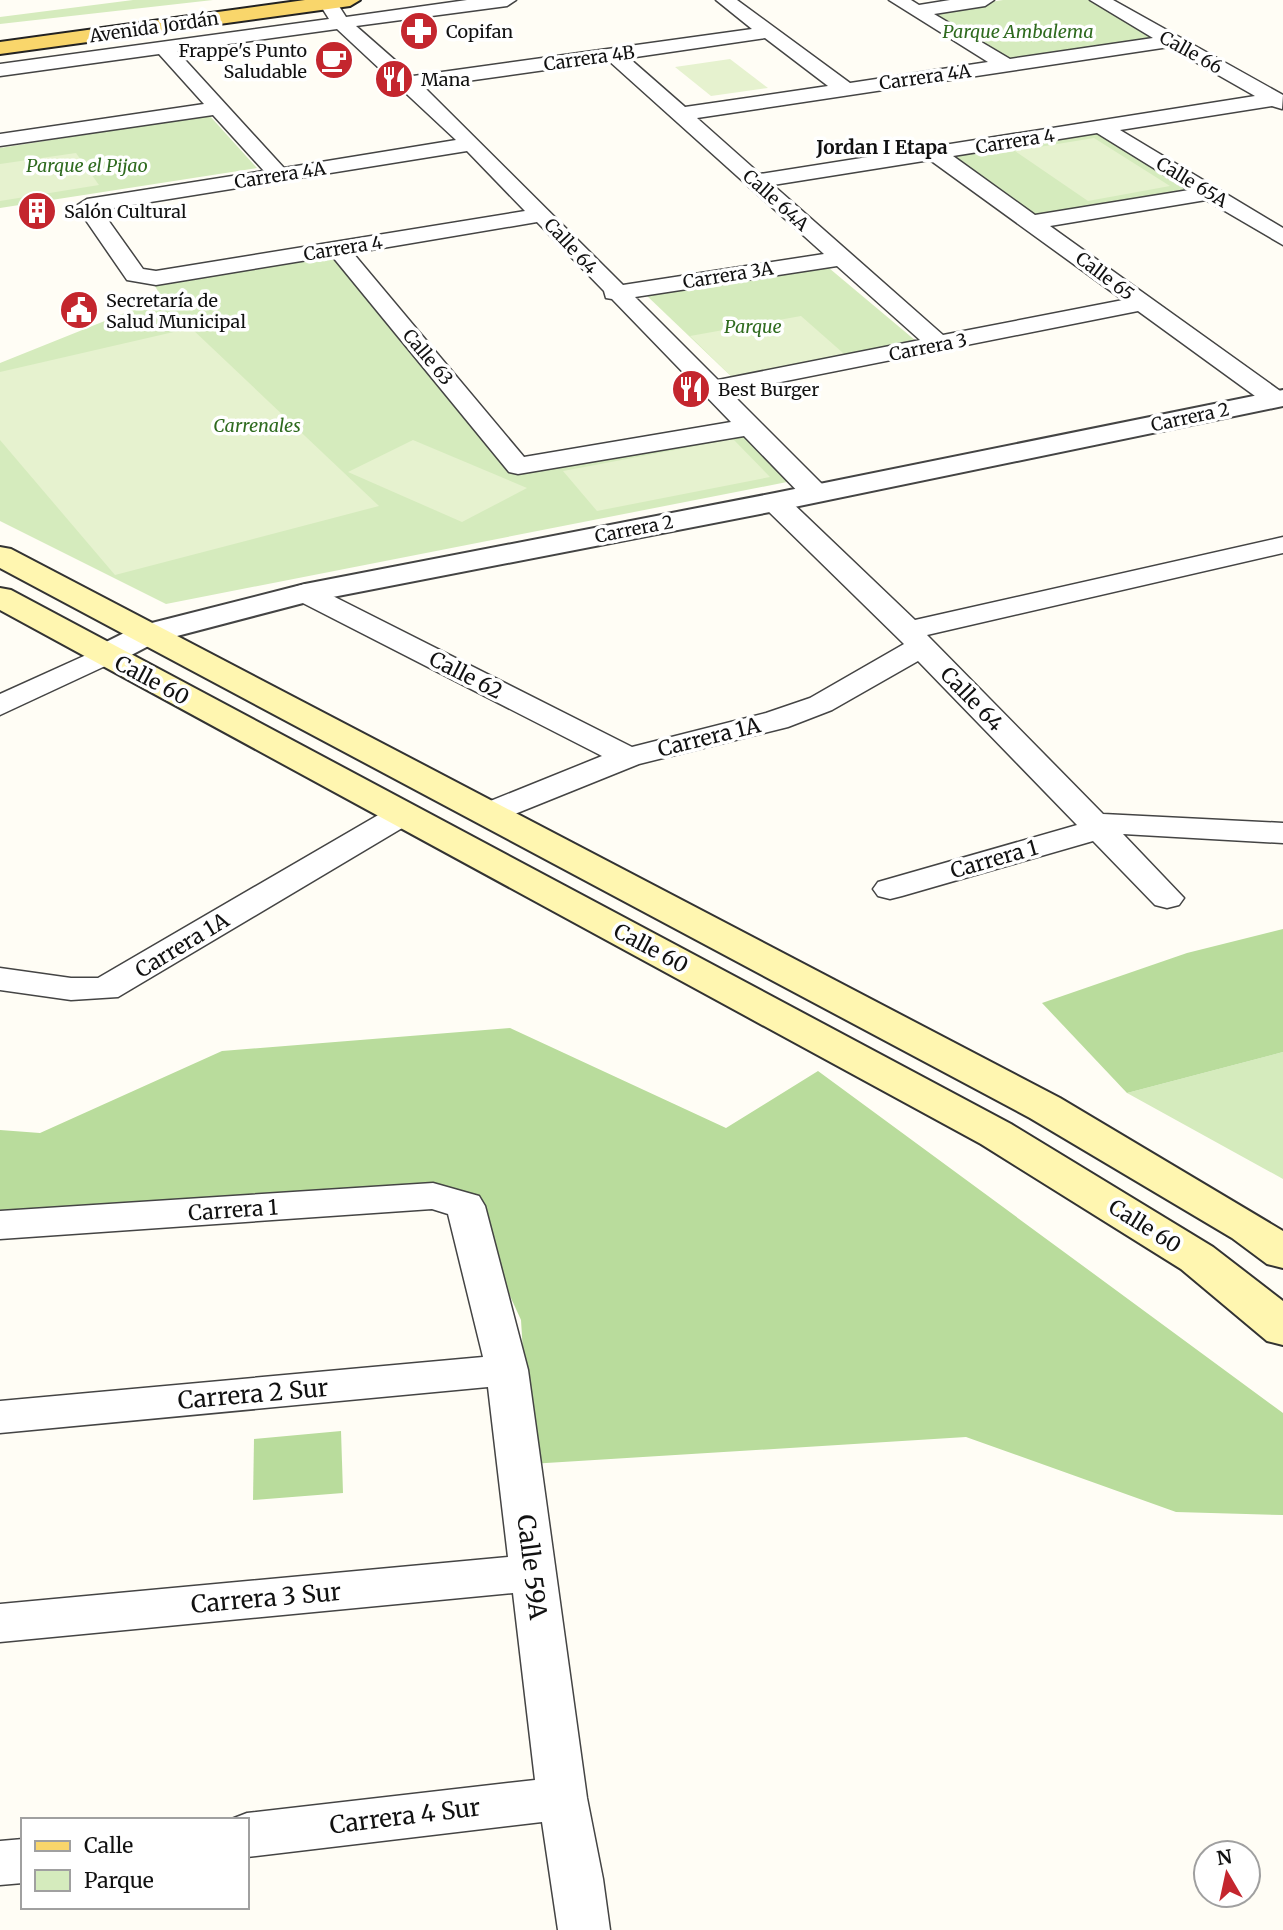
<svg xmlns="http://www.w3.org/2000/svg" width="1283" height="1930" viewBox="0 0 1283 1930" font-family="Merriweather,serif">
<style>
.green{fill:#d5ebbd}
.forest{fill:#b9dc9c}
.pitch{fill:#e6f2cf}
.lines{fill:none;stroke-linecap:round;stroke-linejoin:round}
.minor-casing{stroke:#444;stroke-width:3}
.tertiary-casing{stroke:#444;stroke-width:4}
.secondary-casing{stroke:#333;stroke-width:4}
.primary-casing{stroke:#222;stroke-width:4}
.minor{fill:#fff;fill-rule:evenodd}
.tertiary{fill:#fff;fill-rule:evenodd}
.secondary{fill:#fff6b0;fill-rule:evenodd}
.primary{fill:#f9d66b;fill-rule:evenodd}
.labels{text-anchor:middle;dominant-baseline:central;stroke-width:7;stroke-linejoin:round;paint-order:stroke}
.far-street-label{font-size:18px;fill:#111;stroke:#fff}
.far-poi-label{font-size:18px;fill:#111;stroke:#fff;text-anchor:start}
.far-park-label{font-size:18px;font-style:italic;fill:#2f6b1f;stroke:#fff}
.far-neighbourhood-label{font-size:19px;font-weight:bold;fill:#111;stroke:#fff}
.street-label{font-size:21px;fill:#111;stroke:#fff}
.near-street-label{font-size:24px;fill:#111;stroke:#fff}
</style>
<rect width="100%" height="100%" fill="#fffdf5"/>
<!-- green -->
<g class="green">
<path d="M133,0H213L0,24V17Z"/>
<path d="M1003,0H1092L1163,40L1011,63L927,12Z"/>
<path d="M209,115L257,168L0,208V148Z"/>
<path d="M1096,130L1189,189L1033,217L946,155Z"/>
<path d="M336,252L511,473L742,430L792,481L166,604L0,521V363L162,298L152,281Z"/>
<path d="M823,263L922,346L736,381L645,294Z"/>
<path d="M1283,1052V1179L1127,1093Z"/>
</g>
<!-- forest -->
<g class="forest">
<path d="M1283,929V1052L1127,1093L1042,1003L1187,953Z"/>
<path d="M510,1028L726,1128L818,1071L1283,1413V1515L1176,1512L966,1437L530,1464L521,1320L464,1195L0,1220V1130L40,1133L222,1051Z"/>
<path d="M341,1431L343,1493L253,1500L254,1439Z"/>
</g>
<!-- pitch -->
<g class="pitch">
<path d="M730,59L768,88L711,96L675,67Z"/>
<path d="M1094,138L1170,186L1088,201L1015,151Z"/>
<path d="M76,153L99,185L0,201V164Z"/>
<path d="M801,316L851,360L736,381L690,336Z"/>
<path d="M191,328L379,506L115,575L0,440V372Z"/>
<path d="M733,439L770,477L597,511L563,471Z"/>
<path d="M413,440L527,488L462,522L348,472Z"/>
</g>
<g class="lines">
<defs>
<g id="minor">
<path d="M317,0H335L346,17L467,0H516L507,6L356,26L413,76L752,29L716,0H737L850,83L988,62L889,0H911L919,5L950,0H994L985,6L934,14L1010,59L1153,38L1090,0H1113L1283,95L1282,109L1272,106L1120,130L1283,228V245L1206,200L1050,226L1283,393V405L1266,404L1138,311L730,392L826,488L829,494L826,500H806L744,436L518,474L509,472L332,256L156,285L127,280L76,206L87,199L264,171L213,115L0,146V134L204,104L159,54L0,76V64L329,19ZM337,29L456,140L284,168L177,51ZM765,38L828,86L685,107L629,58ZM1169,47L1255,96L760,174L697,118ZM609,61L824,254L623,285L424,87ZM1097,133L1189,190L1035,215L953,156ZM467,151L525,211L156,271L143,269L101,210ZM930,160L1123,300L943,335L773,185ZM537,222L604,291L606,298L612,299L731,422L524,457L353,253ZM837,266L920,340L718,380L635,297Z"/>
<path d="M775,494L785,496L915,620L1283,537V553L927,635L1103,814L1283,823V843L1123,834L1184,898L1179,905L1167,908L1155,905L1093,841L902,896L890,899L878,896L873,889L878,882L1077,825L918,661L832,710L788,727L639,764L500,820L489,823L478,820L473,813L478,806L602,756L295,599L291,593L295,587L305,584L315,587L632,747L766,713L810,698L904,644L765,508L761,502L765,496Z"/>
<path d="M106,646L116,649L121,655L116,661L0,715V694Z"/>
<path d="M403,804L414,807L419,814L414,821L118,997L71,1000L0,990V968L71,978H98L392,807Z"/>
<path d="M433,1183L479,1196L485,1206L528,1370L587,1798L603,1879L610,1930H558L542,1822L247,1857V1820H229L247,1813L535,1780L513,1593L0,1642V1604L508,1557L488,1387L0,1433V1401L483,1357L448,1214L432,1209L0,1239V1211Z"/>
<path d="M23,1839V1883L0,1885V1841Z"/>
</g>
<path id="tertiary" d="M1283,390V406L775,511L307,602L158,641L118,662L106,665L94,662L90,655L94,648L136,627L305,584L775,493Z"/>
<g id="secondary">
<path d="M0,547L11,549L1060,1098L1283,1231V1268L1267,1264L1232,1238L1030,1118L0,568Z"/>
<path d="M0,588L11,590L1011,1124L1213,1247L1283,1301V1345L1267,1341L1181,1269L981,1144L0,610Z"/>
</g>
<path id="primary" d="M305,0H360L350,6L0,54V42Z"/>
</defs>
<!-- minor casing -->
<use href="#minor" class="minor-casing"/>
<!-- tertiary casing -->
<use href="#tertiary" class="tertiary-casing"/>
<!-- secondary casing -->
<use href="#secondary" class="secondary-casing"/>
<!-- primary casing -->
<use href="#primary" class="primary-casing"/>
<!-- minor -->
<use href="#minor" class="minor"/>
<!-- tertiary -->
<use href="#tertiary" class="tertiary"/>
<!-- secondary -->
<use href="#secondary" class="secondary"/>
<!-- primary -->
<use href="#primary" class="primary"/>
</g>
<!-- icons -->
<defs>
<symbol id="pharmacy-disc" viewBox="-11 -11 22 22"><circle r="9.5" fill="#c4262e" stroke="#fff"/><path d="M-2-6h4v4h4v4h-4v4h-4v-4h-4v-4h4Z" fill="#fff"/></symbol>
<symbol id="cafe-disc" viewBox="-11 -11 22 22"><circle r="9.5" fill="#c4262e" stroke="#fff"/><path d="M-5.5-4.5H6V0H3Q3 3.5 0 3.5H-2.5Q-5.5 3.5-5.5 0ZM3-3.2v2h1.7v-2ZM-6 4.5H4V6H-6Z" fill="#fff"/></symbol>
<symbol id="restaurant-disc" viewBox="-11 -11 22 22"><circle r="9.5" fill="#c4262e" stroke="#fff"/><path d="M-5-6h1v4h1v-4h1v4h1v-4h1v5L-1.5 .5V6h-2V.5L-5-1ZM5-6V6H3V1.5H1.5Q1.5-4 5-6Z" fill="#fff"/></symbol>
<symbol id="building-disc" viewBox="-11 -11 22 22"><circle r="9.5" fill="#c4262e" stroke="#fff"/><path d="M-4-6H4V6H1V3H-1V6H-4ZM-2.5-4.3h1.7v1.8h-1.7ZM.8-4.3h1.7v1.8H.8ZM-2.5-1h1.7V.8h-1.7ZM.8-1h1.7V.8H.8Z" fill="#fff"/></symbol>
<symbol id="civic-disc" viewBox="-11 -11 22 22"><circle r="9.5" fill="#c4262e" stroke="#fff"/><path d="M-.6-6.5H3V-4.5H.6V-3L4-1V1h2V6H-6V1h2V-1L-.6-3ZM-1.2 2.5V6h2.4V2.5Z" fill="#fff"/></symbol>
</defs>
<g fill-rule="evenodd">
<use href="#pharmacy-disc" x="397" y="9" width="44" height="44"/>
<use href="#cafe-disc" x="312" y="38" width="44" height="44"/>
<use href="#restaurant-disc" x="372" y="57" width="44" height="44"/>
<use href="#building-disc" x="15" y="189" width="44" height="44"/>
<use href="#civic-disc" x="57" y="288" width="44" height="44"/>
<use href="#restaurant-disc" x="669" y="367" width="44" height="44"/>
</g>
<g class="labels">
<!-- far-street labels -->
<g class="far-street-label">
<text transform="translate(154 27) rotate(-8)">Avenida Jordán</text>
<text transform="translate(1191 52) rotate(29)">Calle 66</text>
<text transform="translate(589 58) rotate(-8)">Carrera 4B</text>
<text transform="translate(925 77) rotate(-8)">Carrera 4A</text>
<text transform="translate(1015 141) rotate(-9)">Carrera 4</text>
<text transform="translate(280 175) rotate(-9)">Carrera 4A</text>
<text transform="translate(1192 182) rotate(31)">Calle 65A</text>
<text transform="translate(776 200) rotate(42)">Calle 64A</text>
<text transform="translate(571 246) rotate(47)">Calle 64</text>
<text transform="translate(343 248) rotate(-9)">Carrera 4</text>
<text transform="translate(728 275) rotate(-9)">Carrera 3A</text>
<text transform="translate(1105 276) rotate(37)">Calle 65</text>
<text transform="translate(928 347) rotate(-11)">Carrera 3</text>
<text transform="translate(428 357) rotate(50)">Calle 63</text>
<text transform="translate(1190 417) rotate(-12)">Carrera 2</text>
<text transform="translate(634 529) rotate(-11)">Carrera 2</text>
</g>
<!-- far-poi labels -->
<g class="far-poi-label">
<text x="446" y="31">Copifan</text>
<text x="307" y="50" text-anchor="end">Frappe's Punto<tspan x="307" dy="21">Saludable</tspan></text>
<text x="421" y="79">Mana</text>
<text x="64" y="211">Salón Cultural</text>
<text x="106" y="300">Secretaría de<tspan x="106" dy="21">Salud Municipal</tspan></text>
<text x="718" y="389">Best Burger</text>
</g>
<!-- far-park labels -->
<g class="far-park-label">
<text x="1018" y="31">Parque Ambalema</text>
<text x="87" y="165">Parque el Pijao</text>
<text x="753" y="326">Parque</text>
<text x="257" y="425">Carrenales</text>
</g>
<!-- far-neighbourhood labels -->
<g class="far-neighbourhood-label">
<text x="882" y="147">Jordan I Etapa</text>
</g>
<!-- street labels -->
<g class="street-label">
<text transform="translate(466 675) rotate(27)">Calle 62</text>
<text transform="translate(152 680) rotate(28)">Calle 60</text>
<text transform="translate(972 699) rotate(46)">Calle 64</text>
<text transform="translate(709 737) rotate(-14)">Carrera 1A</text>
<text transform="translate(994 859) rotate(-16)">Carrera 1</text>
<text transform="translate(182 945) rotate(-31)">Carrera 1A</text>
<text transform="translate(651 948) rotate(28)">Calle 60</text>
<text transform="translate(233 1210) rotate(-4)">Carrera 1</text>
<text transform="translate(1145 1226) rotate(32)">Calle 60</text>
</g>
<!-- near-street labels -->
<g class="near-street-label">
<text transform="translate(253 1394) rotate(-5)">Carrera 2 Sur</text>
<text transform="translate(532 1567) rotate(83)">Calle 59A</text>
<text transform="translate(266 1598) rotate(-5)">Carrera 3 Sur</text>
<text transform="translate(405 1816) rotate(-7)">Carrera 4 Sur</text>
</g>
</g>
<!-- legend -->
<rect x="21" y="1818" width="228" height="91" fill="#ffffff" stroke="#a0a0a0" stroke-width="2"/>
<rect x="35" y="1841" width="35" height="10" fill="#f9d66b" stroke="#a0a0a0" stroke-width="2"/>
<text x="84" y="1853" font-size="21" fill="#111111">Calle</text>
<rect x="35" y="1870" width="35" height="21" fill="#d5ebbd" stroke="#a0a0a0" stroke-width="2"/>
<text x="84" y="1888" font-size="21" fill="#111111">Parque</text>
<!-- north arrow -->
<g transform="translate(1227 1874) rotate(351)"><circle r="33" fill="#ffffff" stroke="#a0a0a0" stroke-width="2"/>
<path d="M0-5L12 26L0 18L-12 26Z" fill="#c4262e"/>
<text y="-10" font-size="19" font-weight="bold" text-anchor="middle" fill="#111111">N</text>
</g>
</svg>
